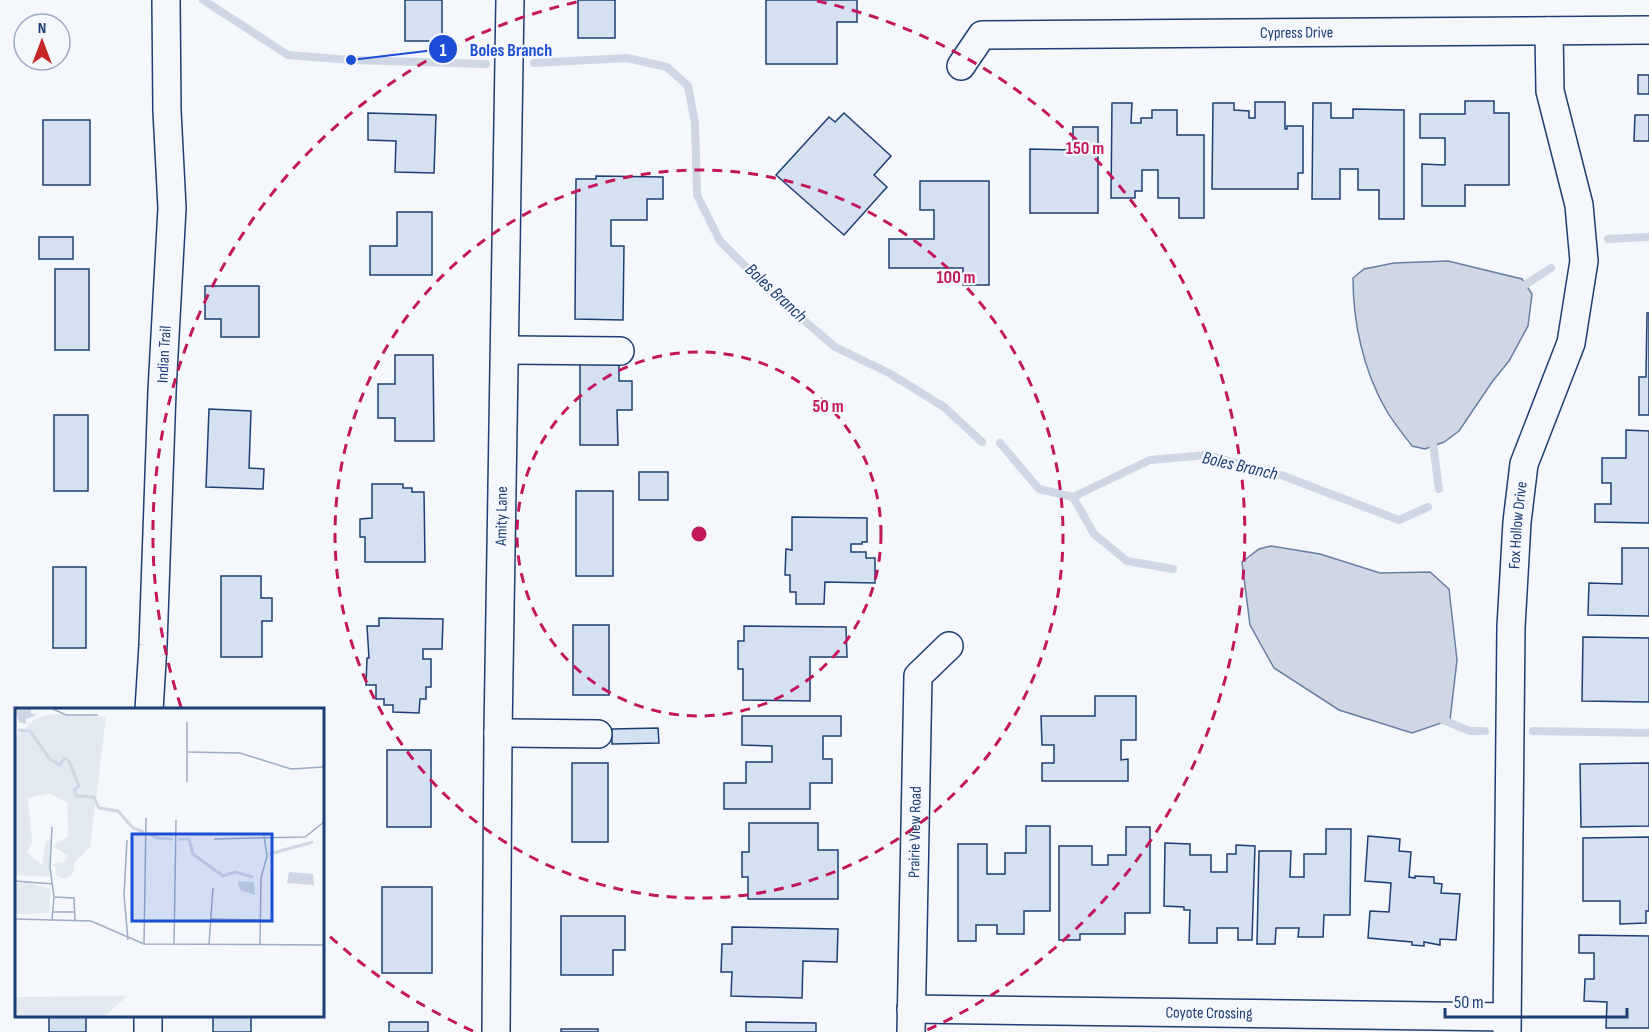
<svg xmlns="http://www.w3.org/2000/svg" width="1649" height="1032" viewBox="0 0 1649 1032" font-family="'Sofia Sans Condensed',sans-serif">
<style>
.water{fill:#cfd7e4;stroke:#687fa3;stroke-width:1.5}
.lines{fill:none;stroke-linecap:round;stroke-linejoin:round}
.stream{stroke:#cfd7e4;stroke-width:8}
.building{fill:#d5e0f0;stroke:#1d3f73;stroke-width:1.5}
.minor-casing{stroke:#1d3f73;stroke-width:30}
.minor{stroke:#f4f7fb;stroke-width:27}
.ring{fill:none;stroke:#c2185b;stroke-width:3;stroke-dasharray:10 8}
.labels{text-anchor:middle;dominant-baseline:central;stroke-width:4.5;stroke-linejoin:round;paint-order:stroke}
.street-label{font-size:16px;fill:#1d3f73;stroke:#f4f7fb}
.water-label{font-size:18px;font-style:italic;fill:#1d3f73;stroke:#f4f7fb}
.inset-river{fill:none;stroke:#cfd7e4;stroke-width:3}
.inset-road{fill:none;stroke:#9eadc5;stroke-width:1.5}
.view{fill:#1d4ed8;fill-opacity:0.15;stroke:#1d4ed8;stroke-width:3}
.inset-edge{fill:none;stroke:#1d3f73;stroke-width:3}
.centre{fill:#c2185b;stroke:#f4f7fb;stroke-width:3}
.ring-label{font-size:18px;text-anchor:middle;font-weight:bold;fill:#c2185b;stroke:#f4f7fb;stroke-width:4.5;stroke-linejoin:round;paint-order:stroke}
.leader{fill:none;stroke:#1d4ed8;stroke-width:2}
.callout-dot{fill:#1d4ed8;stroke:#f4f7fb;stroke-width:2}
.mark-label{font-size:18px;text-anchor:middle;font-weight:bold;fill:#fff}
.callout-label{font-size:18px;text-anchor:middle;font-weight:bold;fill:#1d4ed8;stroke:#f4f7fb;stroke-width:4.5;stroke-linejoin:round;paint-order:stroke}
</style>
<rect width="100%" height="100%" fill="#f4f7fb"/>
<!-- water -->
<g class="water">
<path d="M1448,261L1522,279L1532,294L1528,326L1509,361L1492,382L1459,431L1444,442L1425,449L1412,446C1403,434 1392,421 1385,408C1363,369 1353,322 1353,278L1364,269L1394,263Z"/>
<path d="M1271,546L1320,554L1380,573L1430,572L1449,589L1457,660L1450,720L1412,733L1339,710L1274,668L1250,625L1242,562L1259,549Z"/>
</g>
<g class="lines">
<!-- stream -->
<g class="stream">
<path d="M203,0L288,55L351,60L486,64"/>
<path d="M534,63L627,58L667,67L688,86L695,123L697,195L720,241L771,292L835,347L889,373L944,407L982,442"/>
<path d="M1608,239L1649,237"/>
<path d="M1517,290L1551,268"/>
<path d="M1432,436L1439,489"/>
<path d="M1000,443L1039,489L1073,497L1150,460L1207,455L1281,475L1399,520L1428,507"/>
<path d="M1073,497L1094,534L1127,561L1173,569"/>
<path d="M1438,718L1470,731H1485"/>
<path d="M1533,731L1649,733"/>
</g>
</g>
<!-- building -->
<g class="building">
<rect x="405" y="0" width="37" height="41"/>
<rect x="578" y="0" width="37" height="38"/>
<path d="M766,0H857V22H837V64H766Z"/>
<rect x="1638" y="75" width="11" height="19"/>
<path d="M1465,101H1494V113H1509V185H1465V206H1422V164L1445,165V138H1420V114H1465Z"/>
<path d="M1255,102H1285V129H1287V126H1303V173H1298V189H1212L1213,103H1234V110L1249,111V118H1255Z"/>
<path d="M1112,103H1132L1131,123H1141V118H1152V110H1177V135H1204V218H1179V198H1158V170H1142V191H1135V198H1111Z"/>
<path d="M1313,103H1331V118H1353V109L1404,110V219H1379V190H1358V169H1340V199H1312Z"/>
<path d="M368,113L436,115L434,173L395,172L396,141L368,140Z"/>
<path d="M844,113L891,156L874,175L887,187L844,235L776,175L829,117L835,122Z"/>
<path d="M1635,115H1649V141H1634Z"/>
<rect x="43" y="120" width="47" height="65"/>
<path d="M1073,127H1098V213H1030V149L1073,150Z"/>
<path d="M596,176L663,177V199H647V220H611V246H624L623,320L575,319L576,179H596Z"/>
<path d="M920,181H989V285H963V268H889V239H934V210H920Z"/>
<path d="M397,212H432V275H370V246H397Z"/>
<rect x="39" y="237" width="34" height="22"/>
<rect x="55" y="269" width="34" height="81"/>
<path d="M205,286H259V337H221V319H205Z"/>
<path d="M1647,313H1649V415H1639V377H1646Z"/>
<path d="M395,355H433L434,441H395V418H378V384H395Z"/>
<path d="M619,360V381H632V410H617L618,445H580V361Z"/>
<path d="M209,409L251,411L249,468L264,469L263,489L206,487Z"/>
<rect x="54" y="415" width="34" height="76"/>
<path d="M1626,430L1649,431V523L1595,522V504H1611V483H1602V458H1626Z"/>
<rect x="639" y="472" width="29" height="28"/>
<path d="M372,484H403V488H412V492H424L425,562H365V537H360V519L372,518Z"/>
<rect x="576" y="491" width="37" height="85"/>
<path d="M792,517L867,518V542H862V544H851V552H866V558H875V583L825,582L824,604H796V592H790V575H785L786,549L792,550Z"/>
<path d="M1622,548H1649V616L1588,615L1589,583L1622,584Z"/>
<rect x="53" y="567" width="33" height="81"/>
<path d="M221,576H261V598H272V621H262V657H221Z"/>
<path d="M379,618L443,619L442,649H423V659H431V687H426V699H420L419,713L393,712V705H384V699H376V685H366L367,658H369L367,626H379Z"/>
<rect x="573" y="625" width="36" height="70"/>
<path d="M744,626L846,627L847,657H810V701L743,700V669H738V641H744Z"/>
<path d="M1583,637L1649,638V702L1582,701Z"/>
<path d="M1095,696H1136V740H1121V760L1128,759V781H1042V763H1054V745H1042L1041,716H1095Z"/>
<path d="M742,716H841V736H823V759H832V783H810V809H724V783H746V762H772V746L742,745Z"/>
<path d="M658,728L659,743L612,744V729Z"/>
<rect x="387" y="750" width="44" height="77"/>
<rect x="572" y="763" width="36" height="79"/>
<path d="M1649,763V826L1581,827L1580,764Z"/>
<path d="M749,823H818V850H838V899H748V877H742V852H749Z"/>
<path d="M1026,826H1050V911H1024V934H997V925H976V941H958V844H987V874H1005V853H1026Z"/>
<path d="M1126,827H1150V913H1125V934H1080V940H1059V846H1092V865H1108V855H1126Z"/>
<path d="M1326,829H1351L1350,915H1324L1323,937H1298L1299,928H1276L1275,944H1257L1259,851H1291L1290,877H1304V854H1326Z"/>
<path d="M1368,836L1400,839L1399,851L1411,852L1409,877L1415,878V876L1434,877V883L1442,884L1441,893L1460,894L1456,940L1440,939V945L1424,942V946L1412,945V942L1368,938L1370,911L1389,912L1391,883L1365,881Z"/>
<path d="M1649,837V911H1646V923L1620,924V901H1583V838Z"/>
<path d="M1165,843L1190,844V855H1211V872H1227V854H1236V845L1255,846L1252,940H1238V928H1217V943H1189L1190,910H1184V907L1164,906Z"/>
<rect x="382" y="887" width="50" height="86"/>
<path d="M561,916H625V950H613V975H561Z"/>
<path d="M732,927L838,929L837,962L803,961L802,998L731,996L732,972H721L722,944H732Z"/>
<path d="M1579,935L1649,936V1028H1606L1607,1002L1584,1001L1585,979H1594V953H1579Z"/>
<rect x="49" y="1016" width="37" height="16"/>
<rect x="213" y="1016" width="38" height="16"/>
<rect x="389" y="1022" width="39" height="10"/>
<path d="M746,1022L816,1023V1032H746Z"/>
<rect x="561" y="1029" width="37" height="3"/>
</g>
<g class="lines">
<defs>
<g id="minor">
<path id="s1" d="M961,66L982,35L1649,30"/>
<path d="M505,350L620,351"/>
<path id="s2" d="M149,710L153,645L162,391L172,208L167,111L166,0"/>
<path d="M498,733L598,734"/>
<path id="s3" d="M911,1009L1507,1017"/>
<path d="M148,1032V1016"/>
<path id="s4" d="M496,1032L498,733L510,0"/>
<path id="s5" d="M911,1032L918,676L949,646"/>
<path id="s6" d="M1507,1032L1511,627L1517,522L1524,464L1571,343L1584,261L1579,205L1550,91L1549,31"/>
</g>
</defs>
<!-- minor casing -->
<use href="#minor" class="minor-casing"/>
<!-- minor -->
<use href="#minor" class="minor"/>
</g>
<!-- distance rings -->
<g class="ring">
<circle cx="699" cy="534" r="182"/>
<circle cx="699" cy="534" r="364"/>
<path d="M473 1031A546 546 0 0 1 323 930M181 707A546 546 0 0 1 581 1M817 1A546 546 0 0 1 925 1031"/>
</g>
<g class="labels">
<!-- street labels -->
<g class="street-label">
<text stroke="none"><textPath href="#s1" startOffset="352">Cypress Drive</textPath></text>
<text stroke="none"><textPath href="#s2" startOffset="356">Indian Trail</textPath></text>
<text stroke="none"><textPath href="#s4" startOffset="516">Amity Lane</textPath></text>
<text stroke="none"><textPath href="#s6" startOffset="507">Fox Hollow Drive</textPath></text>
<text stroke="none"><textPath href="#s5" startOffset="200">Prairie View Road</textPath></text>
<text stroke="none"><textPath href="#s3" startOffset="298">Coyote Crossing</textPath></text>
</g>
<!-- water labels -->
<g class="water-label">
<text transform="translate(776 293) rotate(43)">Boles Branch</text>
<text transform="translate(1240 466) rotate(13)">Boles Branch</text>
</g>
</g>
<!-- overview -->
<g transform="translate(15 708)">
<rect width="309" height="309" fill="#f4f7fb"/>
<path d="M37,6L91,9L75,139L59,155V164L51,171L39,167L42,161L37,156L49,154L53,148L38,138L53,128L52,95L35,85L13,90L17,134L12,144L27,157L31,133L36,131L35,169L0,167V29L20,11ZM10,174L36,181L34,205L0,206V176ZM112,288L90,308H0V289Z" fill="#e3e9f0"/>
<path d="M0,1H16V5L22,7L11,11V16L4,14ZM274,164L298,166L299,177L272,175ZM223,173L239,174L240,187L225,182Z" fill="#cfd7e4"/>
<path class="inset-river" d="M3,22L15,23L35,51L45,57L49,50L54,53L64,78L60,81L61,88L79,89L84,100L103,103L118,120L129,124M133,125L142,130L158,131M163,131H174L178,146L201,163M254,146L298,134M202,163L208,168L220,164L238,169"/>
<path class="inset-road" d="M38,1L51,7H83M172,14V74M173,44L225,45L276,61L309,59M37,119L35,159L39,189M199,131L290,129L309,114M112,132L109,187L113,232M0,173L38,176M38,204H60M0,211L76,213L129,236L309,237M195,211L245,212M37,212L39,189L59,190L60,212M129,236L131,110M159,236L161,112M194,236L198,180M245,236L246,170L252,148L249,128"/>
<path class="view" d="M117,126H257V213H117Z"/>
<rect width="309" height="309" class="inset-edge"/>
</g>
<circle cx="699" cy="534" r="9" class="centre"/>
<g class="ring-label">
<text x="1085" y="154">150 m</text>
<text x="956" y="283">100 m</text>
<text x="828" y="412">50 m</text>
</g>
<!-- callouts -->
<path class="leader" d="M351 60L443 49"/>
<g class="callout-dot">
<circle cx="351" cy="60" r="6"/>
<circle cx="443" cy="49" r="15"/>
</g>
<g class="mark-label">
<text x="443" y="56">1</text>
</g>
<g class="callout-label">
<text x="511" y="56">Boles Branch</text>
</g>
<!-- north arrow -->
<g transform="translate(42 42)"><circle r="28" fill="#f4f7fb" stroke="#9eadc5" stroke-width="1.5"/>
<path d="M0-4.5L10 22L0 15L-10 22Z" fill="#c62828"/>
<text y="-9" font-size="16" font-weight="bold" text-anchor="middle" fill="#1d3f73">N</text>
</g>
<!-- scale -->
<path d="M1445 1008v9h182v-9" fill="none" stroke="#1d3f73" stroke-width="3"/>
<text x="1454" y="1008" font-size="18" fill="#1d3f73" stroke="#f4f7fb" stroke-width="4.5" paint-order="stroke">50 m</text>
</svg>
